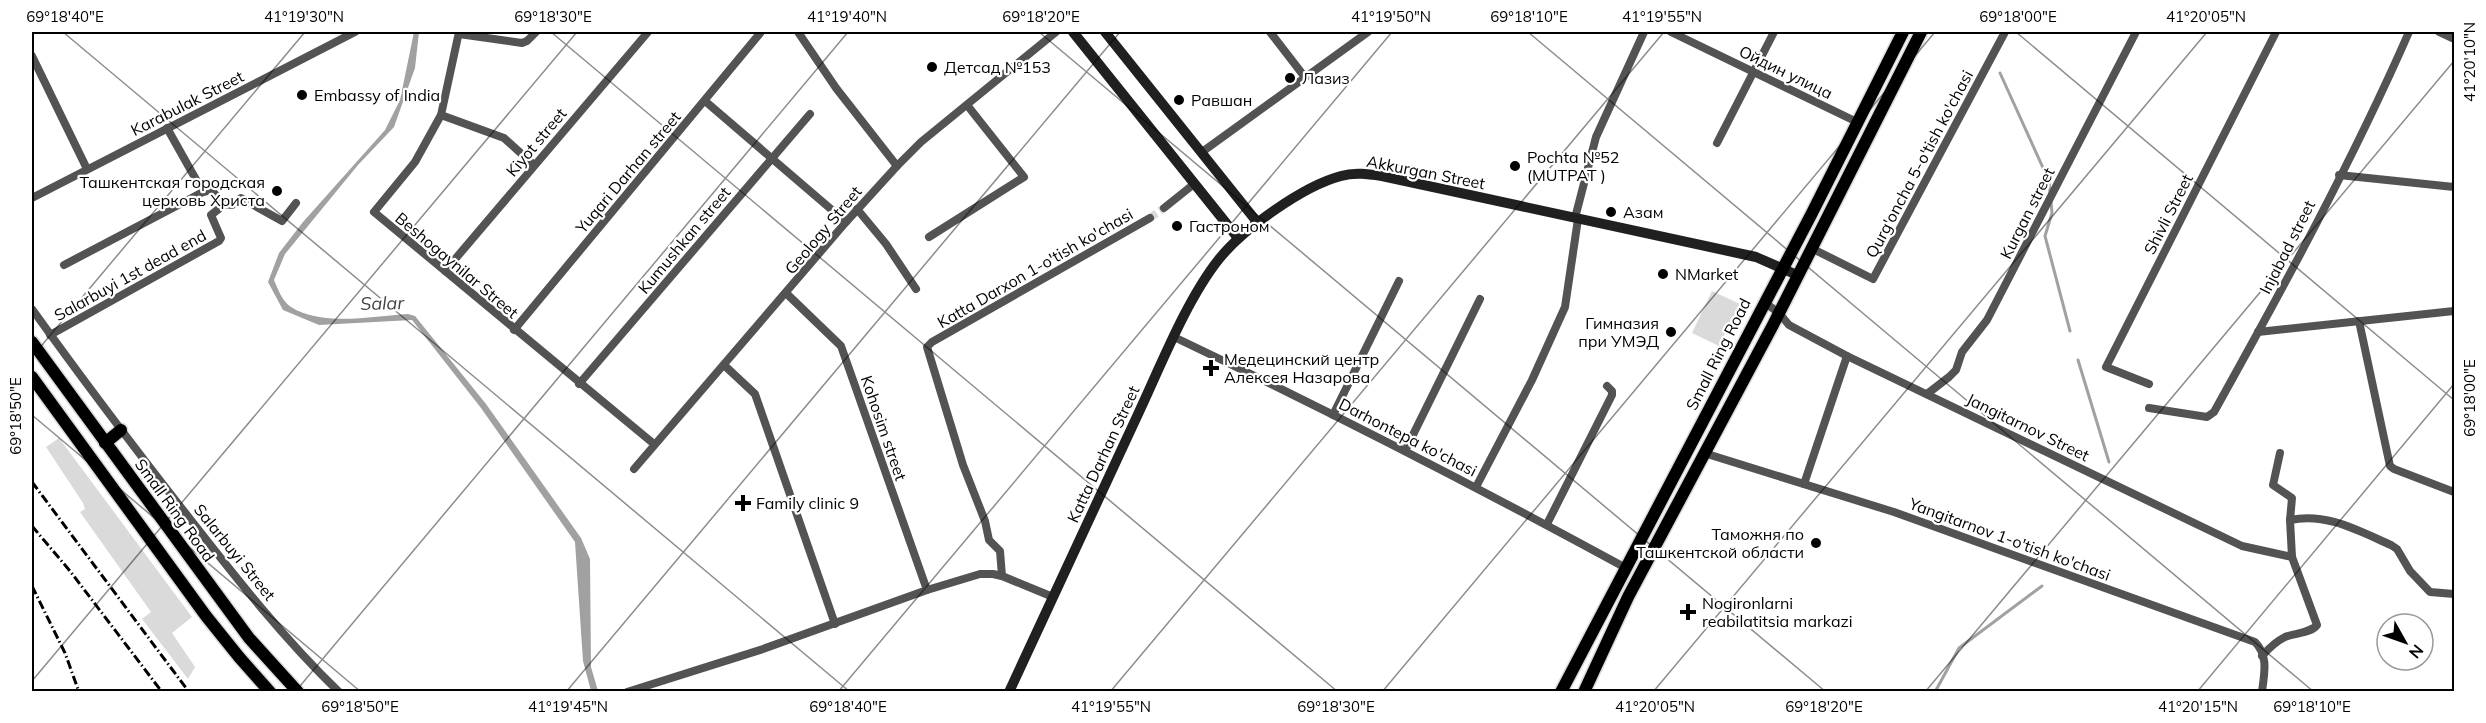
<svg xmlns="http://www.w3.org/2000/svg" width="2486" height="723" viewBox="0 0 2486 723" font-family="Mulish,sans-serif">
<style>
.green{fill:#dadada}
.water{fill:#a1a1a1}
.lines{fill:none;stroke-linecap:round;stroke-linejoin:round}
.stream{stroke:#a1a1a1;stroke-width:3}
.minor-tunnel{stroke:#d9d9d9;stroke-width:8;stroke-dasharray:8 4;stroke-linecap:butt}
.trunk-casing{stroke:#dbdbdb;stroke-width:15}
.minor{stroke:#535353;stroke-width:8}
.secondary{stroke:#202020;stroke-width:10}
.trunk{stroke:#000;stroke-width:12}
.rail{stroke:#000;stroke-width:3;stroke-dasharray:9 3 1.5 3;stroke-linecap:butt}
.ticks{fill:none;stroke:#000;stroke-width:1.5;stroke-opacity:0.45}
.poi-dot{fill:#000;stroke:#fff;stroke-width:2}
.labels{text-anchor:middle;dominant-baseline:central;stroke-width:4.5;stroke-linejoin:round;paint-order:stroke}
.poi-label{font-size:16px;fill:#000;stroke:#fff;text-anchor:start}
.street-label{font-size:16px;fill:#000;stroke:#fff}
.water-label{font-size:18px;font-style:italic;fill:#424242;stroke:#fff}
.neatline{fill:none;stroke:#000;stroke-width:2}
.ticks-label{font-size:15px;text-anchor:middle;fill:#000}
</style>
<rect width="100%" height="100%" fill="#fff"/>
<!-- green -->
<g class="green">
<path d="M1712,291L1740,304L1719,346L1692,333Z"/>
<path d="M59,438L192,617L172,633L195,667L188,679L142,619L151,612L80,512L85,509L83,503L46,447Z"/>
</g>
<!-- water -->
<path class="water" d="M414,32H419L415,68L394,127L358,165L285,254L274,280C278,289 282,301 291,307C323,327 373,316 408,314L415,316L486,404L581,538L590,559L591,667L598,691H591L583,661L575,542L481,408L412,320L319,325L283,310L268,282L279,253L303,222L385,130L400,100Z"/>
<g class="lines">
<!-- stream -->
<g class="stream">
<path d="M2000,73L2049,181L2050,192"/>
<path d="M2051,202L2052,213L2045,236L2070,331"/>
<path d="M2078,360L2109,462"/>
<path d="M1935,692L1959,648L2042,586"/>
</g>
<!-- minor-tunnel -->
<path class="minor-tunnel" d="M1150,218L1164,208"/>
<defs>
<g id="trunk">
<path d="M32,342L249,638L298,692"/>
<path d="M32,377L206,616L239,657L270,692"/>
<path d="M105,443L121,430"/>
<path d="M1561,692L1811,215L1903,32"/>
<path d="M1584,692L1628,597L1773,325L1921,32"/>
</g>
</defs>
<!-- trunk casing -->
<use href="#trunk" class="trunk-casing"/>
<!-- minor -->
<g class="minor">
<path d="M459,32L441,115L415,162L374,212L654,444"/>
<path d="M798,32L836,88L897,166"/>
<path d="M1270,32L1304,76"/>
<path d="M1671,32L1857,122"/>
<path d="M2439,32L2454,39"/>
<path d="M459,34L522,43L527,41L536,32"/>
<path d="M32,56L87,169"/>
<path d="M705,101L846,222"/>
<path d="M441,115L504,138L534,165"/>
<path d="M1717,143L1774,32"/>
<path d="M1202,152L1368,32"/>
<path d="M2339,175L2454,187"/>
<path d="M32,198L355,32"/>
<path d="M225,204L232,205L241,198L282,221L296,203"/>
<path d="M1164,208L1194,184"/>
<path d="M857,209L886,244L916,289"/>
<path d="M1575,218L1596,137L1644,32"/>
<path d="M929,237L1024,177L967,105"/>
<path d="M1811,248L1873,279L2005,32"/>
<path d="M64,265L203,192"/>
<path d="M445,271L648,32"/>
<path d="M787,294L841,346L927,590"/>
<path d="M1764,302L1779,313L1789,325L1847,356L2242,546L2292,557"/>
<path d="M32,309C83,380 136,450 190,519C237,579 284,639 339,692"/>
<path d="M2359,321L2390,466L2394,469L2454,492"/>
<path d="M514,330L761,32"/>
<path d="M2258,332L2454,311"/>
<path d="M50,335L219,241L221,238L211,215L225,204L211,190L203,192L167,128"/>
<path d="M1174,337C1327,410 1477,487 1626,568"/>
<path d="M724,365L755,394L835,624"/>
<path d="M579,384L810,114"/>
<path d="M2149,384L2106,367L2276,32"/>
<path d="M1927,394L1949,377L1956,370L1962,352L1987,320L2136,32"/>
<path d="M2149,408L2207,417L2214,412C2283,288 2352,162 2409,32"/>
<path d="M1333,415L1399,281"/>
<path d="M1405,451L1480,299"/>
<path d="M1704,453L1894,512L2255,642C2269,656 2264,674 2262,692"/>
<path d="M634,469L846,222L897,166L921,142L1056,32"/>
<path d="M1804,484L1847,356"/>
<path d="M1476,487L1532,380L1565,307L1578,219"/>
<path d="M2290,520C2326,512 2359,531 2391,545L2397,549L2410,571L2430,592L2454,594"/>
<path d="M1547,524L1612,395V391L1607,386"/>
<path d="M1002,576L1000,551L989,540L985,521L963,465L927,347L932,342L1150,218"/>
<path d="M2262,656C2269,648 2275,642 2285,637C2295,633 2311,633 2317,625L2292,557L2290,520L2292,498L2273,485L2280,453"/>
<path d="M627,692L763,649L927,590L980,574H993L1002,576L1053,597"/>
</g>
<!-- secondary -->
<g class="secondary">
<path d="M1073,32L1238,238"/>
<path d="M1105,32L1257,222"/>
<path d="M1009,692C1052,598 1096,505 1139,412C1161,365 1187,299 1219,259C1243,229 1303,186 1341,176C1354,172 1368,174 1382,176L1756,257L1797,275"/>
</g>
<!-- trunk -->
<use href="#trunk" class="trunk"/>
<!-- rail -->
<g class="rail">
<path d="M32,482L189,692"/>
<path d="M32,526L70,571L162,692"/>
<path d="M32,586L65,653L79,692"/>
</g>
</g>
<!-- ticks -->
<path class="ticks" d="M63,32L850,692M551,32L1338,692M1039,32L1826,692M1528,32L2314,692M2016,32L2454,400M32,34L33,32M32,357L305,32M32,415L361,692M32,681L577,32M295,692L848,32M566,692L1120,32M838,692L1392,32M1110,692L1664,32M1382,692L1935,32M1653,692L2207,32M1925,692L2454,61M2197,692L2454,384"/>
<!-- markers -->
<g class="poi-dot">
<circle cx="932" cy="67" r="6"/>
<circle cx="1290" cy="78" r="6"/>
<circle cx="302" cy="95" r="6"/>
<circle cx="1179" cy="100" r="6"/>
<circle cx="1515" cy="166" r="6"/>
<circle cx="277" cy="191" r="6"/>
<circle cx="1611" cy="212" r="6"/>
<circle cx="1177" cy="226" r="6"/>
<circle cx="1663" cy="274" r="6"/>
<circle cx="1671" cy="332" r="6"/>
<path d="M1208 359h6v6h6v6h-6v6h-6v-6h-6v-6h6z"/>
<path d="M740 494h6v6h6v6h-6v6h-6v-6h-6v-6h6z"/>
<circle cx="1816" cy="543" r="6"/>
<path d="M1685 603h6v6h6v6h-6v6h-6v-6h-6v-6h6z"/>
</g>
<g class="labels">
<!-- poi labels -->
<g class="poi-label">
<text x="944" y="67">Детсад №153</text>
<text x="1302" y="78">Лазиз</text>
<text x="314" y="95">Embassy of India</text>
<text x="1191" y="100">Равшан</text>
<text x="1527" y="157">Pochta №52<tspan x="1527" dy="18">(MUTPAT )</tspan></text>
<text x="265" y="182" text-anchor="end">Ташкентская городская<tspan x="265" dy="18">церковь Христа</tspan></text>
<text x="1623" y="212">Азам</text>
<text x="1189" y="226">Гастроном</text>
<text x="1675" y="274">NMarket</text>
<text x="1659" y="323" text-anchor="end">Гимназия<tspan x="1659" dy="18">при УМЭД</tspan></text>
<text x="1224" y="359">Медецинский центр<tspan x="1224" dy="18">Алексея Назарова</tspan></text>
<text x="756" y="503">Family clinic 9</text>
<text x="1804" y="534" text-anchor="end">Таможня по<tspan x="1804" dy="18">Ташкентской области</tspan></text>
<text x="1702" y="603">Nogironlarni<tspan x="1702" dy="18">reabilatitsia markazi</tspan></text>
</g>
<!-- street labels -->
<g class="street-label">
<text transform="translate(1786 72) rotate(26)">Ойдин улица</text>
<text transform="translate(187 103) rotate(-27)">Karabulak Street</text>
<text transform="translate(536 142) rotate(-50)">Kiyot street</text>
<text transform="translate(1919 164) rotate(-62)">Qurg'oncha 5-o'tish ko'chasi</text>
<text transform="translate(628 172) rotate(-50)">Yuqari Darhan street</text>
<text transform="translate(1426 172) rotate(11)">Akkurgan Street</text>
<text transform="translate(2027 213) rotate(-63)">Kurgan street</text>
<text transform="translate(2168 214) rotate(-63)">Shivli Street</text>
<text transform="translate(823 230) rotate(-50)">Geology Street</text>
<text transform="translate(684 240) rotate(-50)">Kumushkan street</text>
<text transform="translate(2287 247) rotate(-63)">Injаbаd street</text>
<text transform="translate(457 265) rotate(40)">Beshogaynilar Street</text>
<text transform="translate(1035 268) rotate(-30)">Katta Darxon 1-o'tish ko'chasi</text>
<text transform="translate(130 275) rotate(-29)">Salarbuyi 1st dead end</text>
<text transform="translate(1718 354) rotate(-63)">Small Ring Road</text>
<text transform="translate(2028 427) rotate(26)">Jangitarnov Street</text>
<text transform="translate(884 428) rotate(71)">Kohosim street</text>
<text transform="translate(1408 437) rotate(27)">Darhontepa ko'chasi</text>
<text transform="translate(1103 454) rotate(-65)">Katta Darhan Street</text>
<text transform="translate(175 510) rotate(54)">Small Ring Road</text>
<text transform="translate(2010 539) rotate(20)">Yangitarnov 1-o'tish ko'chasi</text>
<text transform="translate(235 552) rotate(51)">Salarbuyi Street</text>
</g>
<!-- water labels -->
<g class="water-label">
<text transform="translate(382 303) rotate(-1)">Salar</text>
</g>
</g>
<!-- border -->
<rect width="2486" height="723" fill="none" stroke="#ffffff" stroke-width="66"/>
<!-- north arrow -->
<g transform="translate(2405 642) rotate(130)"><circle r="28" fill="#ffffff" stroke="#999999" stroke-width="1.5"/>
<path d="M0-4.5L10 22L0 15L-10 22Z" fill="#000000"/>
<text y="-9" font-size="16" font-weight="bold" text-anchor="middle" fill="#000000">N</text>
</g>
<rect x="33" y="33" width="2420" height="657" class="neatline"/>
<g class="ticks-label">
<text x="65" y="22">69°18'40"E</text>
<text x="304" y="22">41°19'30"N</text>
<text x="553" y="22">69°18'30"E</text>
<text x="847" y="22">41°19'40"N</text>
<text x="1041" y="22">69°18'20"E</text>
<text x="1391" y="22">41°19'50"N</text>
<text x="1529" y="22">69°18'10"E</text>
<text x="1662" y="22">41°19'55"N</text>
<text x="2018" y="22">69°18'00"E</text>
<text x="2206" y="22">41°20'05"N</text>
<text transform="translate(2470 62) rotate(-90)" y="5">41°20'10"N</text>
<text transform="translate(2470 398) rotate(-90)" y="5">69°18'00"E</text>
<text transform="translate(16 416) rotate(-90)" y="5">69°18'50"E</text>
<text x="360" y="712">69°18'50"E</text>
<text x="568" y="712">41°19'45"N</text>
<text x="848" y="712">69°18'40"E</text>
<text x="1111" y="712">41°19'55"N</text>
<text x="1336" y="712">69°18'30"E</text>
<text x="1655" y="712">41°20'05"N</text>
<text x="1824" y="712">69°18'20"E</text>
<text x="2198" y="712">41°20'15"N</text>
<text x="2312" y="712">69°18'10"E</text>
</g>
</svg>
